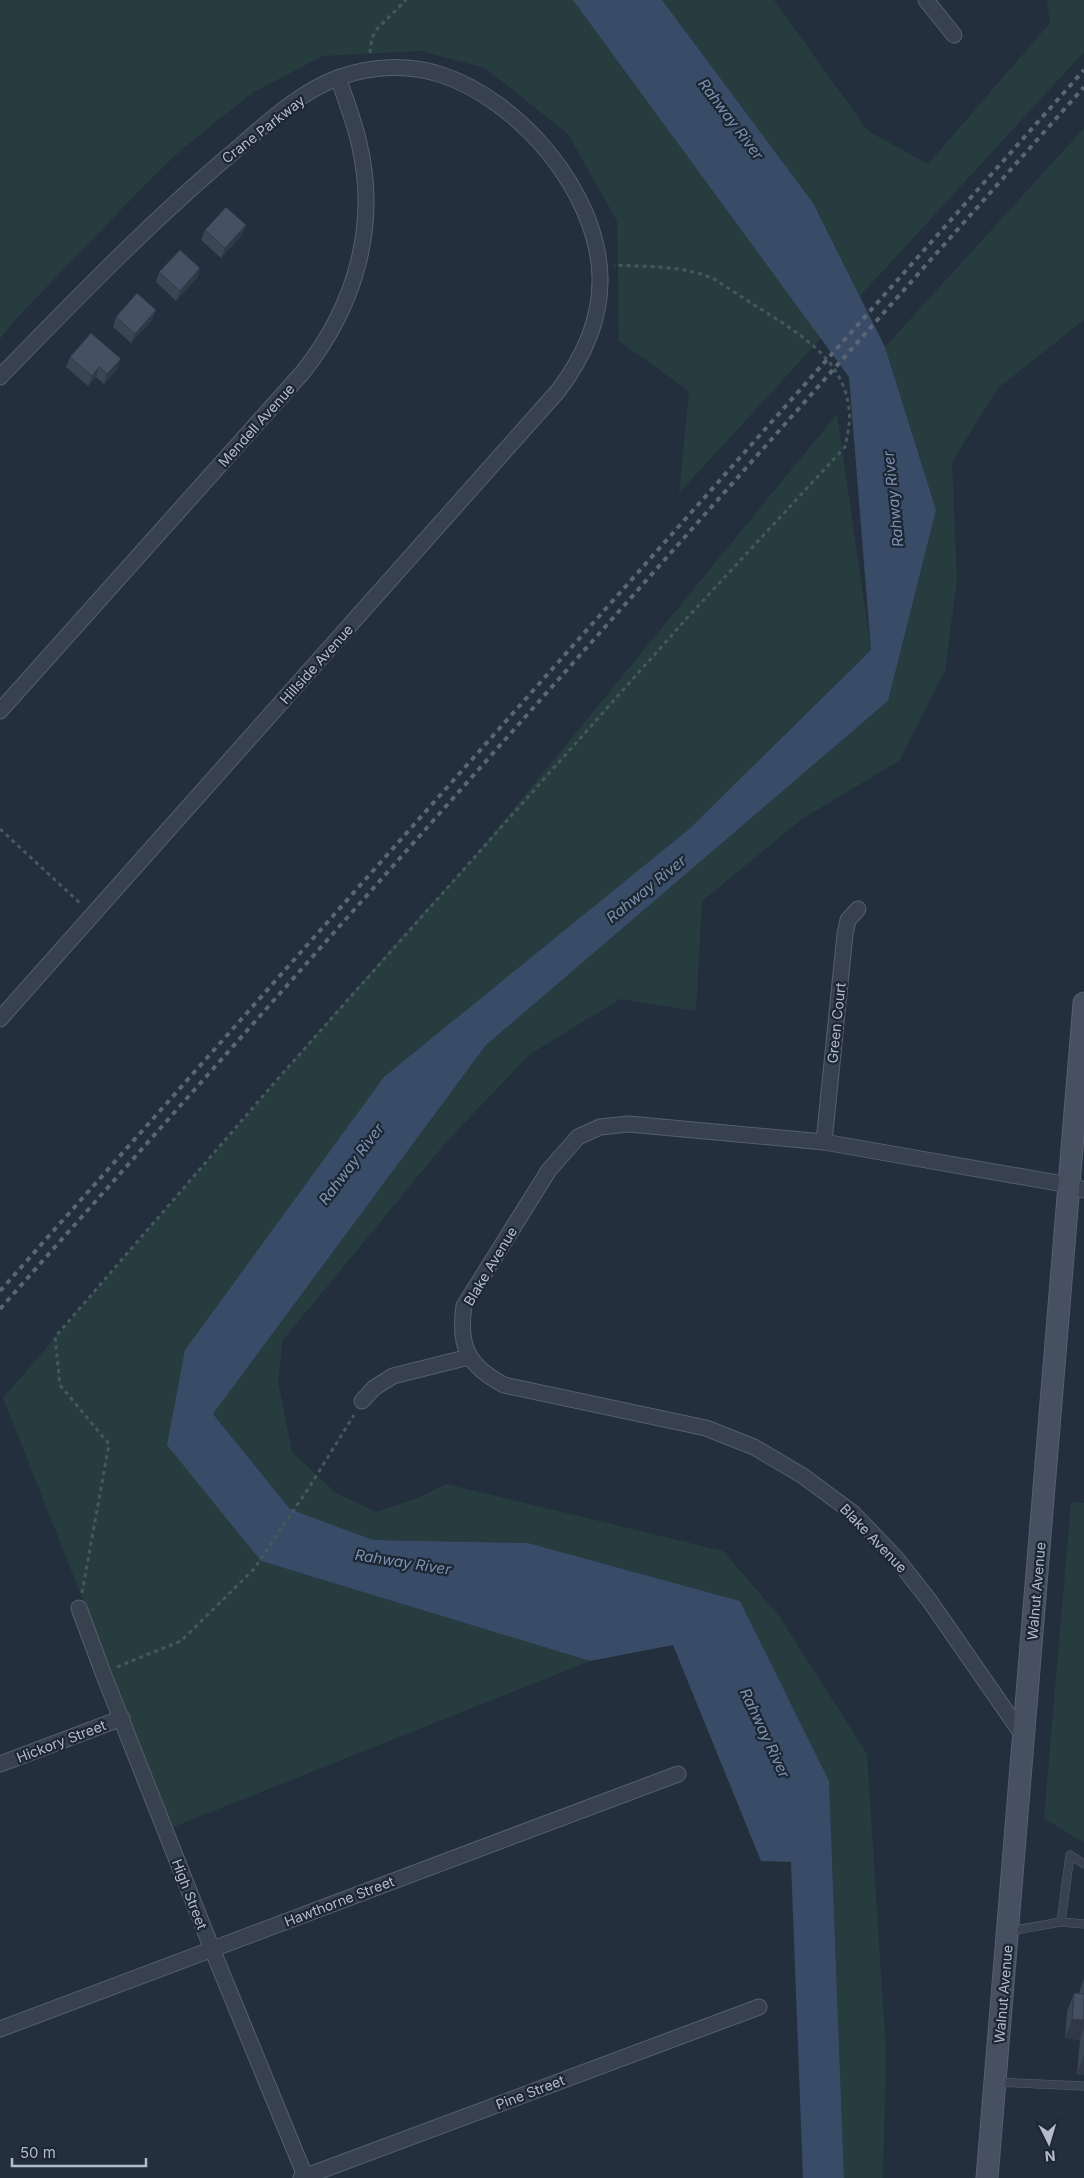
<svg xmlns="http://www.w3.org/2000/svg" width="1084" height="2178" viewBox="0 0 1084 2178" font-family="Inter,sans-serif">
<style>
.green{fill:#263c3f}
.water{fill:#394c67}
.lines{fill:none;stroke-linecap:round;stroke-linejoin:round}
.lane-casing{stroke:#565f6c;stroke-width:9}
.street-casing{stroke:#565f6c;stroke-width:17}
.secondary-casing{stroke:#565f6c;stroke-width:23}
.path{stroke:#44595c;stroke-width:3;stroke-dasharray:4 4;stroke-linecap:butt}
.lane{stroke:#38414e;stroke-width:8}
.street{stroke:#38414e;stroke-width:15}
.secondary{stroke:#465061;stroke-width:21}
.rail{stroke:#5a6575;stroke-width:4;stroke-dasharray:5 5;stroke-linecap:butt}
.wall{fill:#3b4654}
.shaded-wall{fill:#303945}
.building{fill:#455162;stroke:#303945}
.labels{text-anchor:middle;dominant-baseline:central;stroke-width:4.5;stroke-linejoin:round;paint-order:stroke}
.street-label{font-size:14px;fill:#b4bcc9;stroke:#1d2633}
.water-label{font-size:15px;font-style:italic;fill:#7c92b1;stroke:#1d2633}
</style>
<rect width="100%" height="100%" fill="#242f3e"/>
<!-- green -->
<g class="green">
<path d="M0,0H774L868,131L928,164L1050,23L1047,0H1084V52L679,493L689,391L619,341L617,221L568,134L485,68L421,51L323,56L252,93L181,150L141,189L12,323L0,339Z"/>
<path d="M1084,128V320L998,388L952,462L957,579L945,671L899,761L802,819L702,901L696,1011L620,999L529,1055L447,1141L283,1340L278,1382L292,1452L336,1493L376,1512L418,1498L446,1484L723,1551L779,1616L867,1754L886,2052L883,2178H844L829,1781L740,1601L528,1543L373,1540L290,1509L213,1414L486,1045L888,701L936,510L885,347Z"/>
<path d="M837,414L871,650L688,830L185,1350L261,1561L590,1661L173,1827L3,1398L393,946L470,862Z"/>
<path d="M1071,1502L1084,1503V1843L1044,1818Z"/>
</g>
<!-- water -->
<path class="water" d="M573,0H662L813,203L885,347L936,510L888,701L486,1045L213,1414L290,1509L373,1540L528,1543L740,1601L829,1781L844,2178H803L791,1862L761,1861L673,1645L590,1661L261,1561L167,1445L185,1350L384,1077L688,830L871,650L849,377Z"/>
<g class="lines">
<defs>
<g id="lane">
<path d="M1061,1922L1070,1855L1084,1864"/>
<path d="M1010,1931L1061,1922L1084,1924"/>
<path d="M996,2082L1084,2086"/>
</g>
<g id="street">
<path d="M926,0L954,35"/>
<path d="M0,377C77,298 153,219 238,148C269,121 301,91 340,77C371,66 407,64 439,74C519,99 598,192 600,277C601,319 583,358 558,391L0,1019"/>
<path d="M0,711L303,372C355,306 379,226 359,143C354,121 346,100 338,78"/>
<path d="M824,1142L845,934L848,920L858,909"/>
<path d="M362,1401L374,1388L393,1376L469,1357"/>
<path d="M79,1608L103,1673L212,1949L306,2178"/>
<path d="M1024,1737L929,1600L896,1558L853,1513L803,1476L754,1447L706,1428L504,1385C468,1366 458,1346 464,1306L549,1170L578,1137L600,1127L629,1124L824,1142L1069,1185L1084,1190"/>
<path d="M0,1764L122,1718"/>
<path d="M0,2029L678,1774"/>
<path d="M301,2178L759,2007"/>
</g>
<path id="secondary" d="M987,2178L1084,1003"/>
</defs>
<!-- lane casing -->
<use href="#lane" class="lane-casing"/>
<!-- street casing -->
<use href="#street" class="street-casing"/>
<!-- secondary casing -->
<use href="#secondary" class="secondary-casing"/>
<!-- path -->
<g class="path">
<path d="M370,53L372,38L377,29L406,0"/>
<path d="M0,829L81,904"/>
<path d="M82,1593L109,1444L60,1385L55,1337L282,1074L687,618L845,447C847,435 851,422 849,409C844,363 807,339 772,316C752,304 733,291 714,279C683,265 647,267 614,265"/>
<path d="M117,1667L181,1641L254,1569L310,1486L354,1415"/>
</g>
<!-- lane -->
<use href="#lane" class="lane"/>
<!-- street -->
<use href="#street" class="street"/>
<!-- secondary -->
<use href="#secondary" class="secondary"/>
<!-- rail -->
<g class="rail">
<path d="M0,1291L1084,70"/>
<path d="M0,1309L1084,87"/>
</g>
</g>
<!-- wall -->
<g class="wall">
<path d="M205,230L242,235L221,258L201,240Z"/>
<path d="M200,268L197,278L176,301L156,282L159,272Z"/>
<path d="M156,310L152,320L131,343L113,327L116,317Z"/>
<path d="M70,357L117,369L104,384L96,377L88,386L66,367Z"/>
<path d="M1084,1978V2075H1077L1080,2040L1065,2038L1067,2012L1074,1993H1079Z"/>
</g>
<!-- shaded-wall -->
<g class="shaded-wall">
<path d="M246,225L242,235L221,258L225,248Z"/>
<path d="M200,268L197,278L176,301L180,291Z"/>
<path d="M156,310L152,320L131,343L135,334Z"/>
<path d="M121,359L117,369L104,384L107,374Z"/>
<path d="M99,367L96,377L88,386L92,376Z"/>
<path d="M1072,2019L1084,2020V2028L1080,2040L1065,2038Z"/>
<path d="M1084,2055V2075H1077Z"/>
</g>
<!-- building -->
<g class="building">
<path d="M226,207L246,225L225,248L205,230Z"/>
<path d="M180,250L200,268L180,291L159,272Z"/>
<path d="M137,293L156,310L135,334L116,317Z"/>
<path d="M91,333L121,359L107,374L99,367L92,376L70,357Z"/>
<path d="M1074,1993L1084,1994V2020L1072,2019Z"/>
</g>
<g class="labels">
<!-- street labels -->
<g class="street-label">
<text transform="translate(263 129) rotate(-38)">Crane Parkway</text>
<text transform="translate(256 425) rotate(-48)">Mendell Avenue</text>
<text transform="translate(316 664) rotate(-48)">Hillside Avenue</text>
<text transform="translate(836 1023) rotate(-84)">Green Court</text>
<text transform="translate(490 1266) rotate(-59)">Blake Avenue</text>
<text transform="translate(874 1538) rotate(46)">Blake Avenue</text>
<text transform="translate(1036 1591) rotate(-85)">Walnut Avenue</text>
<text transform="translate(61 1741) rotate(-21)">Hickory Street</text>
<text transform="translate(190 1894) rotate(69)">High Street</text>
<text transform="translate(339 1901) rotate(-21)">Hawthorne Street</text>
<text transform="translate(1003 1994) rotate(-85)">Walnut Avenue</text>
<text transform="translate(530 2092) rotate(-21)">Pine Street</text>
</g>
<!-- water labels -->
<g class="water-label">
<text transform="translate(731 119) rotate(53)">Rahway River</text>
<text transform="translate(893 499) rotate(-96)">Rahway River</text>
<text transform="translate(646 889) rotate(-39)">Rahway River</text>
<text transform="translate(351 1164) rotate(-53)">Rahway River</text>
<text transform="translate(403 1562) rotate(9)">Rahway River</text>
<text transform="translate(765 1733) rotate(65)">Rahway River</text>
</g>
</g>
<!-- north arrow -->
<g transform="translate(1049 2143) rotate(175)" stroke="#1d2633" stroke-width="4" paint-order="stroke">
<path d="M0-4L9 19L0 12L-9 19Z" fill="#b4bcc9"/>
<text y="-8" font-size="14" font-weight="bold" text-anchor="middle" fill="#b4bcc9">N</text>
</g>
<!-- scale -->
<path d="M12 2158v8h134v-8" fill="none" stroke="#b4bcc9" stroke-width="2.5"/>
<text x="20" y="2158" font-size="15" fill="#b4bcc9" stroke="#1d2633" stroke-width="4" paint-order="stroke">50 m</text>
</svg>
